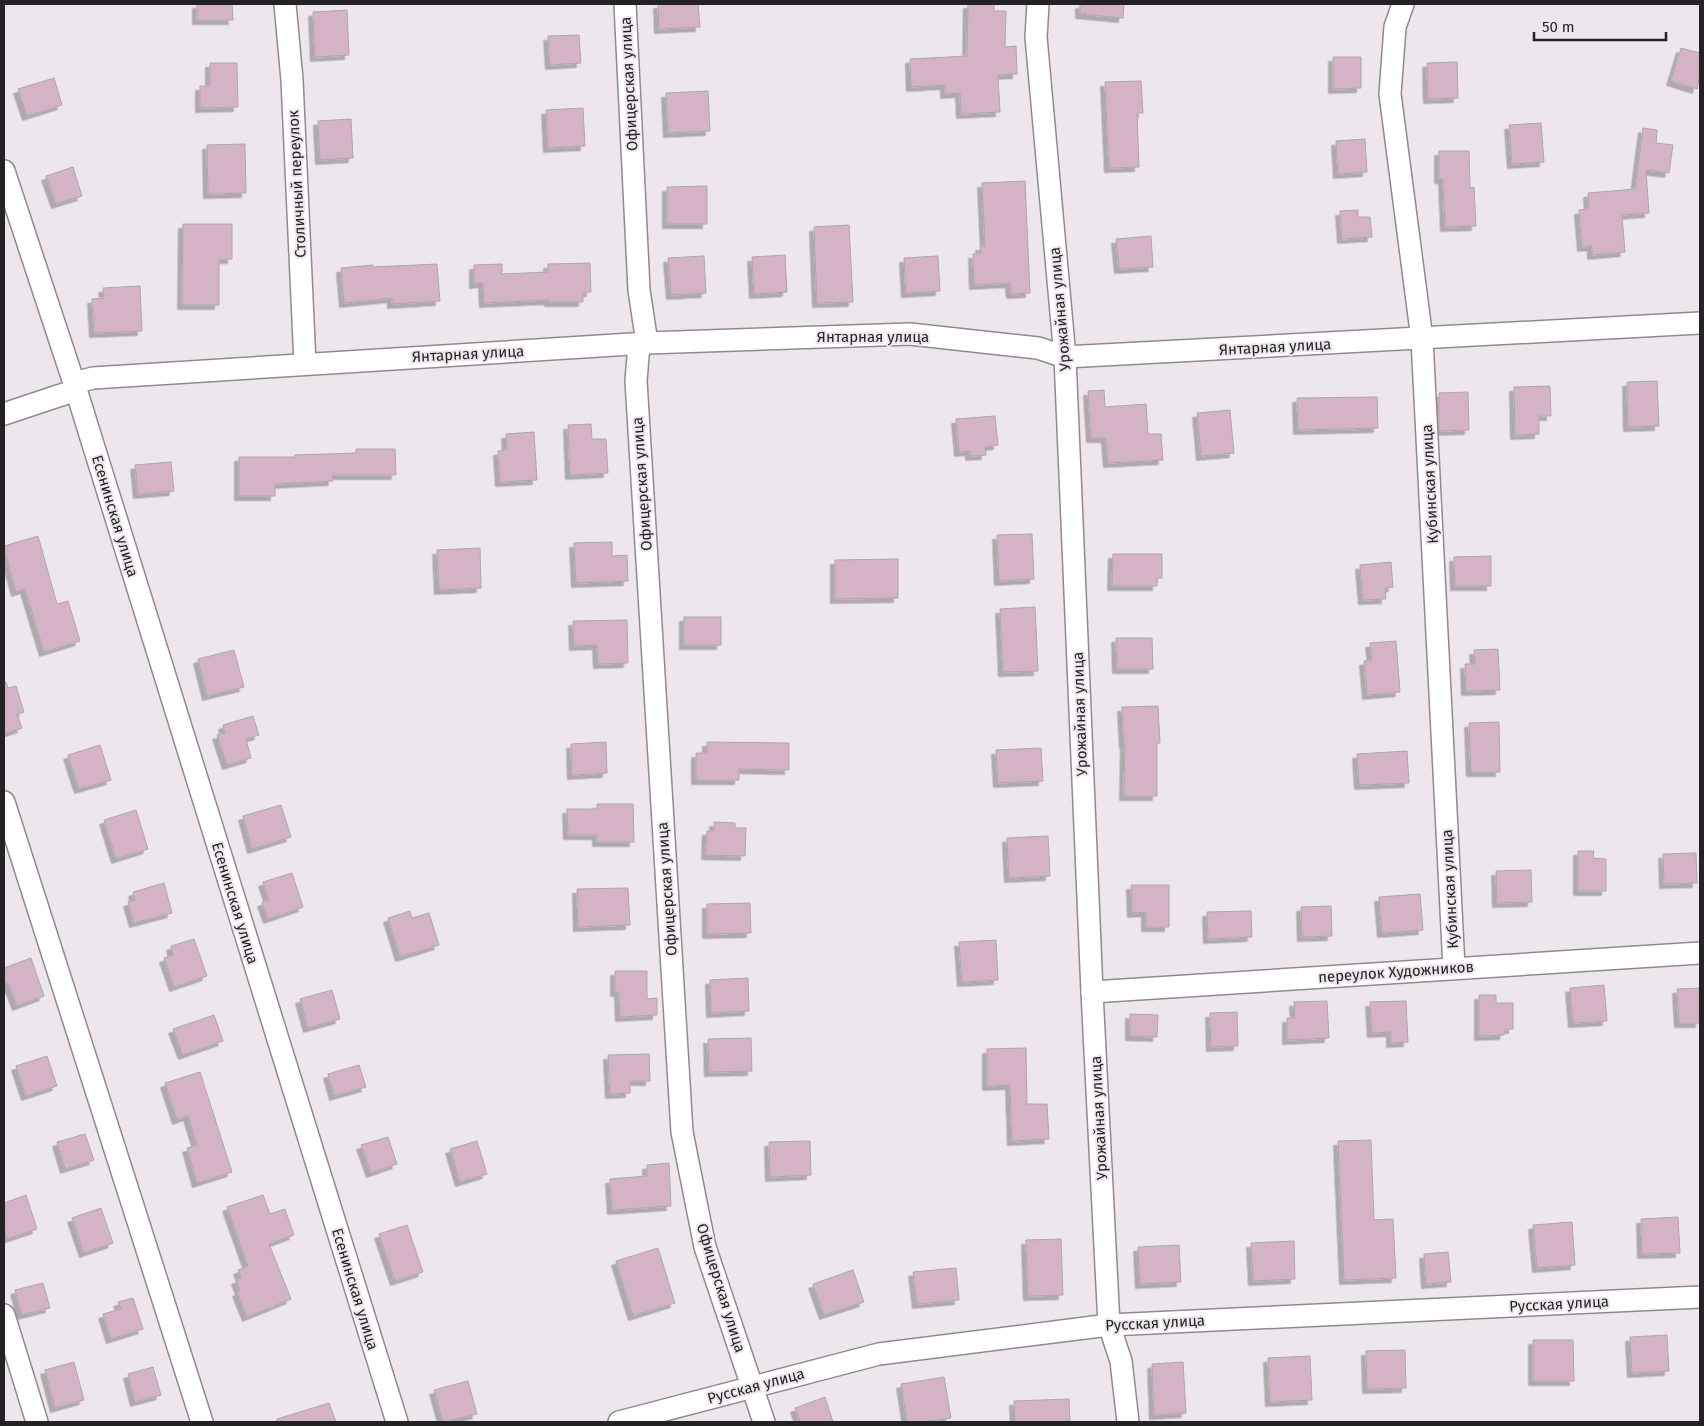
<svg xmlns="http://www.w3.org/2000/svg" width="1704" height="1426" viewBox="0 0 1704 1426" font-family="'Fira Sans',sans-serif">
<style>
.building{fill:#d5b3c7;stroke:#aea6aa;filter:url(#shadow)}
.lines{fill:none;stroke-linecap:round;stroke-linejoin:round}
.street-casing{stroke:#908a90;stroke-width:24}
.street{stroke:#fff;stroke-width:21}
.labels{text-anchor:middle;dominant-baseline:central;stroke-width:4;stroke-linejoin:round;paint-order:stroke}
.street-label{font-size:15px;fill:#252225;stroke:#eee6ed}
</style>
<defs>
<filter id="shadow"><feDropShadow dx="-4.5" dy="4.5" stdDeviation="0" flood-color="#0004"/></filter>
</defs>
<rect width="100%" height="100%" fill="#eee6ed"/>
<!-- building -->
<g class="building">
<path d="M197,4H232L233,20H197Z"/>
<path d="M658,4H698L700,27L659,29Z"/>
<path d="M968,4H994V11H1006L1005,47L1016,46L1017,74L998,75L1000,112L961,114L960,93L945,94V85L911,87L910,59L967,56Z"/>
<path d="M1080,4H1124L1123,18L1080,14Z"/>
<path d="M347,10L349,55L315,57L313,12Z"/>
<path d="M579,35L581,63L550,65L548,36Z"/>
<path d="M1681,48L1700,53V76L1697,89L1671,81Z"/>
<path d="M1333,57H1361V88L1333,89Z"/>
<path d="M1457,62L1458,98L1428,99L1427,63Z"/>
<path d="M210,63H237L238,107L200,108V86H210Z"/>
<path d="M54,78L62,105L27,116L18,89Z"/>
<path d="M1141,81L1143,113H1137L1139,167L1109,168L1105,82Z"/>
<path d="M708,91L710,131L668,133L666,93Z"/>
<path d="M583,108L585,146L548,148L546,110Z"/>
<path d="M351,119L353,158L320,160L318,121Z"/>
<path d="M1541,123L1544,162L1512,164L1509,125Z"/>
<path d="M1643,128L1657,130L1656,143L1673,145L1669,173L1646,170L1649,213L1622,215L1625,252L1592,255V246L1582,247L1579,210L1589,209L1588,193L1635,189Z"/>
<path d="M1365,139L1367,172L1338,174L1336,141Z"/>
<path d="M245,144L246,193L208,194L207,145Z"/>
<path d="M1439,151H1469L1470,188L1474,187L1476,226L1445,227L1443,179H1439Z"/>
<path d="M73,167L82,196L56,204L46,176Z"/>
<path d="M1025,181L1030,293L1011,294L1010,283L974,285L973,254H981L980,246H985L982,183Z"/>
<path d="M707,186V224H667V187Z"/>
<path d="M1358,210V217H1370L1372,237L1342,239L1340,211Z"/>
<path d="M183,224H232V259H219V305H182Z"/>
<path d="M849,225L853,302L817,303L814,227Z"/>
<path d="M1151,236L1153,267L1119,269L1116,239Z"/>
<path d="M785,255L787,292L754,294L752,257Z"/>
<path d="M704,256L706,293L671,295L668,258Z"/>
<path d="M938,256L940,291L906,293L904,258Z"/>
<path d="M590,263L591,292H583V302H549V300L484,303L483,283L474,284V265L502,264V274L548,272V264Z"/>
<path d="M437,264L440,301L392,304V298L344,303L341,268L373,265V267Z"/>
<path d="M140,286L142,331L94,333L92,299L104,298L103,288Z"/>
<path d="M1657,381L1659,426L1628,427L1627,382Z"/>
<path d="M1550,386L1551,416H1539V434L1515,435L1514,387Z"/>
<path d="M1104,390L1105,407L1146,404L1148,434H1161L1163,460L1108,463L1106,438H1091L1088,391Z"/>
<path d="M1468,392L1469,430L1439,431V393Z"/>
<path d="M1377,397L1378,428L1298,430L1297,398Z"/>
<path d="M1230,410L1234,453L1201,456L1197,413Z"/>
<path d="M995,416L998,445L985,447L986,455L970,456V451L959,452L956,419Z"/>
<path d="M591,424L592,439H606L608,473L570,475L568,425Z"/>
<path d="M534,432L537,480L500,482L498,451L507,450L506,434Z"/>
<path d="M356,449H395L396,475H332L333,481L275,484V496H239V457H295V455L356,453Z"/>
<path d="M171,462L174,491L138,494L135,465Z"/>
<path d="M1032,534L1034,579L999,581L997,535Z"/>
<path d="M38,536L57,604L68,601L80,641L44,652L25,589L16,592L4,548V546Z"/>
<path d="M612,542V556L627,555L628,581L576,583L574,543Z"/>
<path d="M480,548L481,588L439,590L437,550Z"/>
<path d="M1113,554H1162V578H1157V586H1112Z"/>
<path d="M1491,556V586H1455L1454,557Z"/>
<path d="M898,559V598L835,599V560Z"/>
<path d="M1391,562L1393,587L1385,588L1386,599L1363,600L1360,565Z"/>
<path d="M1035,607L1038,671L1003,672L1000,609Z"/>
<rect x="684" y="617" width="37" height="28"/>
<path d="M627,620L628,663L598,664L597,645L574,646L573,621Z"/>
<path d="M1116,638H1152L1153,669H1117Z"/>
<path d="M1396,641L1400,692L1367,695L1364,661L1372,660L1370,643Z"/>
<path d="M1498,649L1500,690L1466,691L1465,664H1475L1474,650Z"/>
<path d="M234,650L244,687L207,696L198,659Z"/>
<path d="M4,682H6L8,688L16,686L24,712L17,714L22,728L4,734Z"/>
<path d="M1158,706L1160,743H1157V796H1124L1125,744H1124L1122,707Z"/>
<path d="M253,716L259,735L246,739L251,758L227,765L217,735L225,733L223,725Z"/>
<path d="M1499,722L1500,772H1471L1469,723Z"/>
<path d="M606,742L607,773L572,775L571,744Z"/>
<path d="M707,742L789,743V770L739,769V780H696V753H707Z"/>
<path d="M100,745L111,780L79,789L68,755Z"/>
<path d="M1041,748L1043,781L998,783L996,750Z"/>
<path d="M1407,751L1409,783L1359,785L1357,754Z"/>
<path d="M597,804H633L634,842H597V835H568L567,809H597Z"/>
<path d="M281,805L291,837L252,849L243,816Z"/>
<path d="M136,810L148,849L116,859L104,820Z"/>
<path d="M714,822L735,823V828H746L745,856L706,855L707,831H714Z"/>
<path d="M1048,836L1050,876L1009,878L1007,838Z"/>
<path d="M1578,851H1594L1593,858L1606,859V891H1578Z"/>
<path d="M1696,853L1697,883L1664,884L1663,854Z"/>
<path d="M1531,870L1532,902L1497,903L1496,871Z"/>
<path d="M292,873L303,907L268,919L262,902L269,900L263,882Z"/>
<path d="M164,883L172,913L134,923L128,902L135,900L133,892Z"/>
<path d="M1131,885H1169V927H1146V912L1132,913Z"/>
<path d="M628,888L630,925L578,927L577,889Z"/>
<path d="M1420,894L1423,930L1382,933L1379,897Z"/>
<path d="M750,903L751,933L707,934V904Z"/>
<path d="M1331,906L1332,936L1302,937L1301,907Z"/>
<path d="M410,911L412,918L429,913L439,945L400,957L388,918Z"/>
<path d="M1251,911L1252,937L1208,939L1207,912Z"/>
<path d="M194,939L207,976L174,987L164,958L173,955L171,946Z"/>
<path d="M996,940L998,980L962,982L959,942Z"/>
<path d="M31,958L44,996L17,1006L8,983L4,985V968Z"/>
<path d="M615,971H647V999L657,998V1015L620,1017L619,992H615Z"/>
<path d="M748,978L749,1011L711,1013L710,980Z"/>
<path d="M1604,985L1607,1021L1573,1023L1570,988Z"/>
<path d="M1700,988V1023H1679L1677,989Z"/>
<path d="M332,990L340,1019L308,1028L300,999Z"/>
<path d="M1479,995H1496V1003H1513V1029H1505L1504,1035L1479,1036Z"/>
<path d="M1327,1001L1329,1038L1287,1040V1018H1295L1294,1002Z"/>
<path d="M1406,1001L1408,1042L1391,1043V1032L1372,1033L1370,1002Z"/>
<path d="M1237,1012L1238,1046L1211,1047L1210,1013Z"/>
<path d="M1130,1014L1158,1015L1157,1037L1130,1036Z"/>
<path d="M214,1015L223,1041L183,1055L173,1029Z"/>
<path d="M751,1038L752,1071L709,1072L708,1039Z"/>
<path d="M1026,1048L1027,1104H1047L1049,1139L1012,1141L1010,1085L987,1086V1049Z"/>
<path d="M649,1054L650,1081H630V1093L610,1094L608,1055Z"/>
<path d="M47,1056L57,1086L26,1096L16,1066Z"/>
<path d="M359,1065L366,1087L334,1096L328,1074Z"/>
<path d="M200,1072L232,1172L197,1183L187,1148L197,1145L188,1116L177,1120L165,1083Z"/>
<path d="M85,1134L94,1160L65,1169L57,1142Z"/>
<path d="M388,1137L397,1164L371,1173L361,1145Z"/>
<path d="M1371,1140L1374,1220L1393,1219L1396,1278L1344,1280L1338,1141Z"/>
<path d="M477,1141L487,1174L460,1182L450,1149Z"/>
<path d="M810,1141L811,1175L770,1177L769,1142Z"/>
<path d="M669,1163L671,1206L612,1210L610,1179L647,1176V1165Z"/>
<path d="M26,1195L37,1229L7,1239L4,1228V1203Z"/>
<path d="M263,1195L270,1214L285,1209L294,1235L269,1244L291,1299L247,1317L237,1292L240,1291L236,1280L241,1278L238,1270L248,1266L227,1207Z"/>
<path d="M101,1208L113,1243L84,1253L72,1218Z"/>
<path d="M1678,1217L1680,1253L1642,1254L1641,1219Z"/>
<path d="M1572,1222L1575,1265L1537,1268L1533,1225Z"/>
<path d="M407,1225L423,1272L395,1281L379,1234Z"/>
<path d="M1061,1239L1063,1295L1028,1296L1026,1240Z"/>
<path d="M1294,1241L1295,1279L1253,1281L1251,1243Z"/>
<path d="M1179,1245L1181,1282L1140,1284L1138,1247Z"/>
<path d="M658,1248L675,1303L633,1316L616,1261Z"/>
<path d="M1448,1252L1451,1282L1426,1284L1424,1254Z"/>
<path d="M956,1268L959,1300L917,1304L913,1272Z"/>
<path d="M853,1270L864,1302L824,1315L813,1284Z"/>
<path d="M43,1283L50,1308L22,1315L15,1290Z"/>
<path d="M133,1298L143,1329L111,1339L103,1314L121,1309L118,1302Z"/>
<path d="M1667,1335L1669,1371L1632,1373L1630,1337Z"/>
<path d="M1533,1340H1573L1574,1381H1533Z"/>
<path d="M1405,1350L1406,1388L1367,1389L1366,1351Z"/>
<path d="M1310,1356L1312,1400L1270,1402L1268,1358Z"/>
<path d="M74,1362L84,1400L55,1408L45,1370Z"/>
<path d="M1183,1362L1186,1413L1154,1415L1152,1364Z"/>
<path d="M153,1367L161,1395L135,1402L128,1374Z"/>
<path d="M944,1377L951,1418L923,1422H907L901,1384Z"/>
<path d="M468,1381L477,1414L443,1422L434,1390Z"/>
<path d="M825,1397L833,1422H800L795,1408Z"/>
<path d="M1069,1399L1070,1422H1015L1014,1401Z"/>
<path d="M329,1403L336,1422H277V1419Z"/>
</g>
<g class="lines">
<defs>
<g id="street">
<path d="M285,4L292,80L305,364"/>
<path d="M625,4L639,290L647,343"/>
<path d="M1038,4L1036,37L1065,357L1092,992L1109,1325L1121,1361L1128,1422"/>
<path d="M1403,4L1395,27L1390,94L1422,339L1454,968"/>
<path d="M4,171L74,383L397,1422"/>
<path d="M639,344L636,381L682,1132L705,1247L764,1422"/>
<path d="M74,383L93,378L647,343L910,334L1038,348L1065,357L1700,323"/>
<path d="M4,414L76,390"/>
<path d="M4,802L202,1422"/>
<path d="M1092,992L1700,953"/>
<path d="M4,1315L37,1422"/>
<path d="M619,1422L879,1354L1109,1325L1700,1297"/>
</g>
</defs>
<!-- street casing -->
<use href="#street" class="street-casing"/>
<!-- street -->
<use href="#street" class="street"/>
</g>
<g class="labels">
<!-- street labels -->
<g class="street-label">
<text transform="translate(629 84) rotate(-93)">Офицерская улица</text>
<text transform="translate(297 184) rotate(-93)">Столичный переулок</text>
<text transform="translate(1060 309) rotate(-95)">Урожайная улица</text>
<text x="873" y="337">Янтарная улица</text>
<text transform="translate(1275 347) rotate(-3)">Янтарная улица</text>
<text transform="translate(468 354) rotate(-3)">Янтарная улица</text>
<text transform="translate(642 484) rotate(-94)">Офицерская улица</text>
<text transform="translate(1430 484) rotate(-93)">Кубинская улица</text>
<text transform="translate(115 516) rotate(73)">Есенинская улица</text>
<text transform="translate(1080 714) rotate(-92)">Урожайная улица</text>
<text transform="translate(667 889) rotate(-94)">Офицерская улица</text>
<text transform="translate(1450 889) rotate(-93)">Кубинская улица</text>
<text transform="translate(235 903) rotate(73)">Есенинская улица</text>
<text transform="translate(1396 972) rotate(-4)">переулок Художников</text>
<text transform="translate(1099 1118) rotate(-93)">Урожайная улица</text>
<text transform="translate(721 1288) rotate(73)">Офицерская улица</text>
<text transform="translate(355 1289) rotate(73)">Есенинская улица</text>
<text transform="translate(1559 1304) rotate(-3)">Русская улица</text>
<text transform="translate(1155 1323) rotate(-3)">Русская улица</text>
<text transform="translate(756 1386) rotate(-15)">Русская улица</text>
</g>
</g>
<!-- border -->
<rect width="1704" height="1426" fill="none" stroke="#252225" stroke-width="10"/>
<!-- scale -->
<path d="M1534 32v8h132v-8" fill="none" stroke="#252225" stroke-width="2.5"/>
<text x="1542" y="32" font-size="15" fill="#252225" stroke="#eee6ed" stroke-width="4" paint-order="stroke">50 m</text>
</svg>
